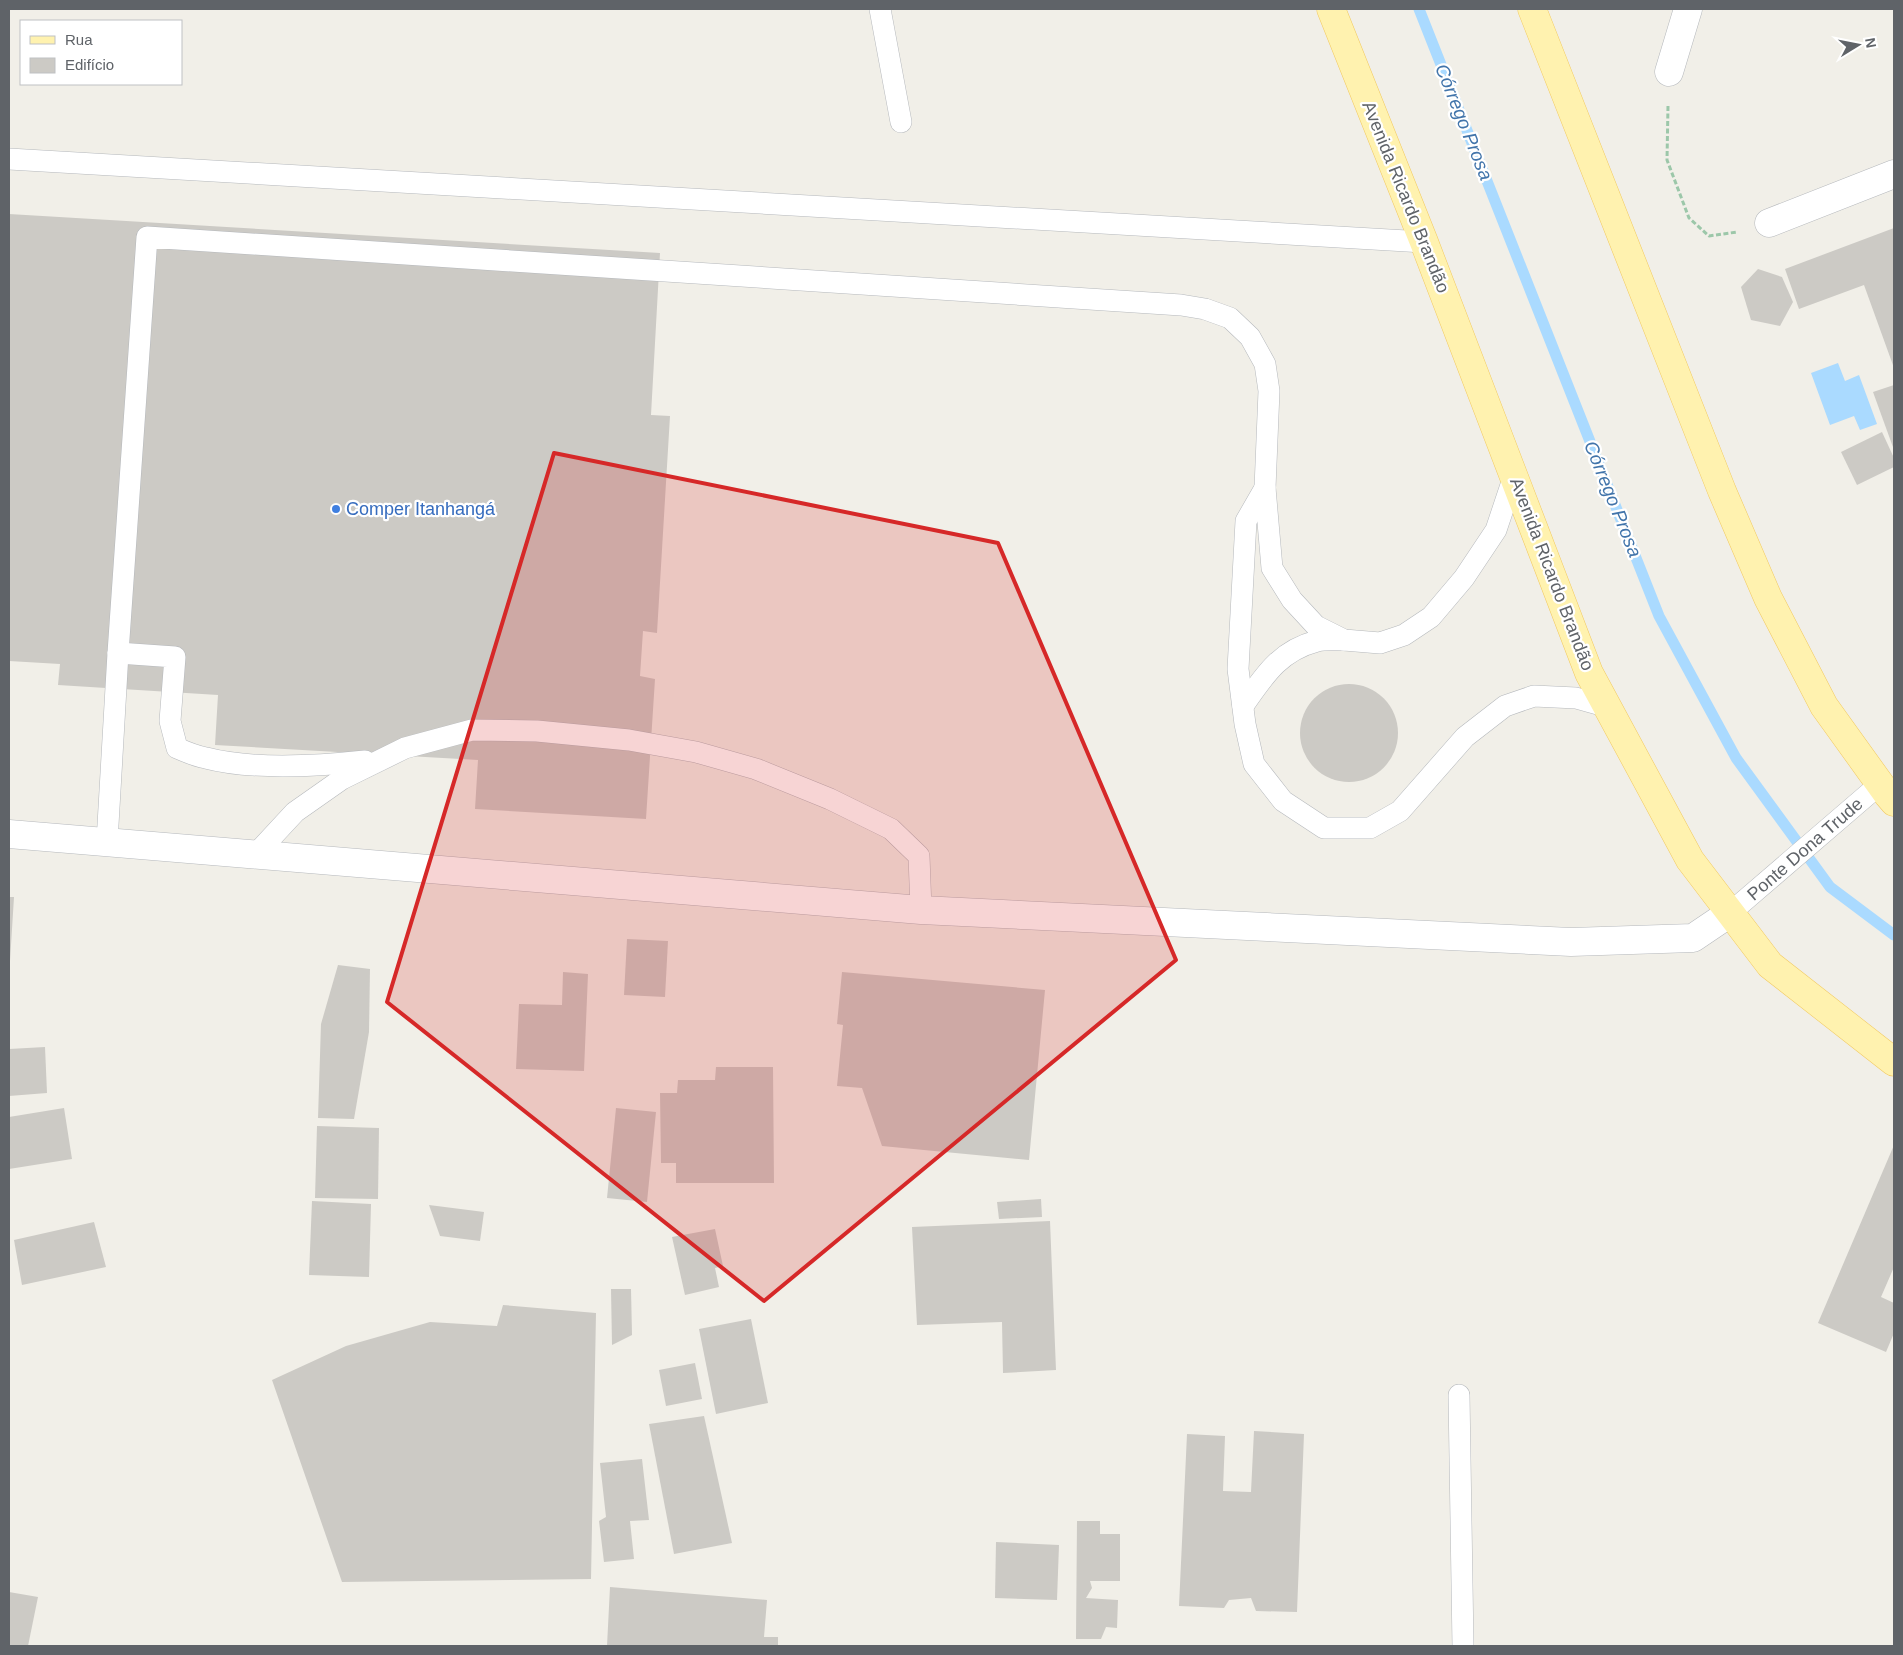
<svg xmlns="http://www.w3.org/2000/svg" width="1903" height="1655" viewBox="0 0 1903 1655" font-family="Arial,sans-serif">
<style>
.water{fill:#aadaff}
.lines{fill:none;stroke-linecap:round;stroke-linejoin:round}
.stream{stroke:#aadaff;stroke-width:11}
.building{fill:#cccac5}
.lane-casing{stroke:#b5b8bc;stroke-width:22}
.street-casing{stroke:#b5b8bc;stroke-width:29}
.primary-casing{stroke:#f2c960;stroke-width:29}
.path{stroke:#9cc7a9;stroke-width:3;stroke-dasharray:5 2.5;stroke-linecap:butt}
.lane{stroke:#fff;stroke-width:21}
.street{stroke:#fff;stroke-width:28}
.primary{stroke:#fff2af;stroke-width:28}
.marked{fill:#d62828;fill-opacity:0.2;stroke:#d62828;stroke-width:4;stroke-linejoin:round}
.shop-dot{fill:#3f7fe0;stroke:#fff;stroke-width:2}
.labels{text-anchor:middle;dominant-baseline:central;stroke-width:4.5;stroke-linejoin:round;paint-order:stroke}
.street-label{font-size:18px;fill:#5f6368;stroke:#fff}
.shop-label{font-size:18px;fill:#366cbe;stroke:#fff;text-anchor:start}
.water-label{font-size:19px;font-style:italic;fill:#4174aa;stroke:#fff}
</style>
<rect width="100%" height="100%" fill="#f1efe8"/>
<!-- water -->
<path class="water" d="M1838,363L1845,381L1859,375L1877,424L1860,430L1854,416L1830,425L1811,373Z"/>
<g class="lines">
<!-- stream -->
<path class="stream" d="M1419,9L1659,616L1736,758L1830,887L1894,935"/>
</g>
<!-- building -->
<g class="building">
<path d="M9,214L660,253L651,415L670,416L657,633L643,631L640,676L655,679L646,819L475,809L478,760L215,745L218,695L58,685L60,664L9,661Z"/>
<path d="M1894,228V368L1864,285L1799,309L1785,269Z"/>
<path d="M1758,269L1782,277L1793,302L1780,326L1751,320L1741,287Z"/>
<path d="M1894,385V450L1873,392Z"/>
<path d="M1882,432L1894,458V467L1857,485L1841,452Z"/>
<circle cx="1349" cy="733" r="49"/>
<path d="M9,897H14L10,961H9Z"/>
<path d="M627,939L668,941L665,997L624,995Z"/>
<path d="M338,965L370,969L369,1032L354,1119L318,1118L321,1024Z"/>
<path d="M563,972L588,974L584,1071L516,1069L519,1004L562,1005Z"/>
<path d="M842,972L1045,990L1029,1160L882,1146L862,1088L837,1086L843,1025L837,1024Z"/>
<path d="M45,1047L47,1093L9,1096V1049Z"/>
<path d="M716,1067H773L774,1183H676V1163H661L660,1093H677L678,1080H715Z"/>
<path d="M64,1108L72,1159L9,1169V1117Z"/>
<path d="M616,1108L656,1112L647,1202L607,1198Z"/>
<path d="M317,1126L379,1128L378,1199L315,1198Z"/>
<path d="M1894,1145V1267L1881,1297L1894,1303V1333L1886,1352L1818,1323Z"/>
<path d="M1041,1199L1042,1217L999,1219L997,1202Z"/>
<path d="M312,1201L371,1204L369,1277L309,1275Z"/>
<path d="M429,1205L484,1212L480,1241L440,1236Z"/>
<path d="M1050,1221L1056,1370L1003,1373L1002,1322L917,1325L912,1227Z"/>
<path d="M94,1222L106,1267L22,1285L14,1240Z"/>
<path d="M715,1229L723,1266L715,1268L719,1287L685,1295L672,1237Z"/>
<path d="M611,1289H631L632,1335L612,1345Z"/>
<path d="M503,1305L596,1313L591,1579L342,1582L272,1380L346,1346L430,1322L497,1326Z"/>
<path d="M751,1319L768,1403L716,1414L699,1329Z"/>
<path d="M695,1363L702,1399L666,1406L659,1370Z"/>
<path d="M704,1416L732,1543L674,1554L649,1424Z"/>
<path d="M1254,1431L1304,1434L1297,1612L1256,1611L1251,1598L1229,1600L1224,1608L1179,1606L1187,1434L1225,1436L1223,1491L1251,1492Z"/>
<path d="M642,1459L649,1520L630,1521L634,1559L604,1562L599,1521L606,1517L600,1463Z"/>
<path d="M1077,1521H1100V1534H1120V1581H1090L1092,1588L1086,1598L1118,1600L1117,1628L1106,1627L1101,1639H1076Z"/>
<path d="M996,1542L1059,1545L1057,1600L995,1598Z"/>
<path d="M610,1587L767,1600L764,1637H778V1646H607Z"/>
<path d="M9,1592L38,1597L28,1646H9Z"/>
</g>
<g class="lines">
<defs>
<g id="lane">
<path d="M880,9L901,122"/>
<path d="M9,159L1424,242"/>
<path d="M1265,488L1246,521L1238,669L1245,724L1254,764L1283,801L1324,828H1370L1400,811L1465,737L1505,706L1534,696L1576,698L1608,707"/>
<path d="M118,653L175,657L170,721L177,748C186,752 196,756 206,758C252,770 318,766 365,761"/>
<path d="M1243,706C1264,676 1279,651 1317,641C1325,639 1335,640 1344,640"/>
<path d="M107,842L118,653L147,237L1181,305L1205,309L1230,318L1250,337L1265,364L1269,391L1265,488L1272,568L1292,600L1316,626L1344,640L1380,643L1404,635L1431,617L1464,578L1496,530L1514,476"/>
<path d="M256,854L295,812L342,779L405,748L472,730L537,731L629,740L696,752L756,769L830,799L891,829L919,856L921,910"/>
<path d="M1730,913L1880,784"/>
<path d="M1459,1395L1463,1646"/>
</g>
<g id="street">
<path d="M1669,72L1688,9"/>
<path d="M1769,223L1894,174"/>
<path d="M9,834L921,910L1571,942L1693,938L1730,913"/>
</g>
<g id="primary">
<path d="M1331,9L1424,242L1589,673L1690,860L1770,965L1894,1062"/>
<path d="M1532,9L1722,491L1768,598L1824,706L1888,795L1894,802"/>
</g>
</defs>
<!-- lane casing -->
<use href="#lane" class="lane-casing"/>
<!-- street casing -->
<use href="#street" class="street-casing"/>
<!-- primary casing -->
<use href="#primary" class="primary-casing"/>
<!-- path -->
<path class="path" d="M1668,106L1667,160L1689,218L1709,236L1737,232"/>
<!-- lane -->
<use href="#lane" class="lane"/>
<!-- street -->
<use href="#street" class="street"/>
<!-- primary -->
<use href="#primary" class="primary"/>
</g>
<!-- marked area -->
<path class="marked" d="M554,453L998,543L1176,960L764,1301L387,1002Z"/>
<!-- markers -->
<circle class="shop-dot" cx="336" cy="509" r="5"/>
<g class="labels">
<!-- street labels -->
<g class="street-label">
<text transform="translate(1406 197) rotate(68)">Avenida Ricardo Brandão</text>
<text transform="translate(1552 574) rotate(69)">Avenida Ricardo Brandão</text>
<text transform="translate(1805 849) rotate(-41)">Ponte Dona Trude</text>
</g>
<!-- shop labels -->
<g class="shop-label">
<text x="346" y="509">Comper Itanhangá</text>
</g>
<!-- water labels -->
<g class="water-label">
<text transform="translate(1464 122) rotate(68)">Córrego Prosa</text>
<text transform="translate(1613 499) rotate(68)">Córrego Prosa</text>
</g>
</g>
<!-- border -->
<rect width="1903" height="1655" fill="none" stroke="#5f6368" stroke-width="20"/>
<!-- legend -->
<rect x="20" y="20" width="162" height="65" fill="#ffffff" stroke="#bfc1c3"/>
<rect x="30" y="36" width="25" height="8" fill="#fff2af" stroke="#bfc1c3"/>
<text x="65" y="45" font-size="15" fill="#5f6368">Rua</text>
<rect x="30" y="58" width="25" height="15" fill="#cccac5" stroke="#bfc1c3"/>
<text x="65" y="70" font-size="15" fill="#5f6368">Edifício</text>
<!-- north arrow -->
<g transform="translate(1858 45) rotate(80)" stroke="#ffffff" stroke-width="4" paint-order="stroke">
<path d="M0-4L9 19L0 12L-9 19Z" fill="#5f6368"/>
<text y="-8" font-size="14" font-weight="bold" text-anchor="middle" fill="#5f6368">N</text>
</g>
</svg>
